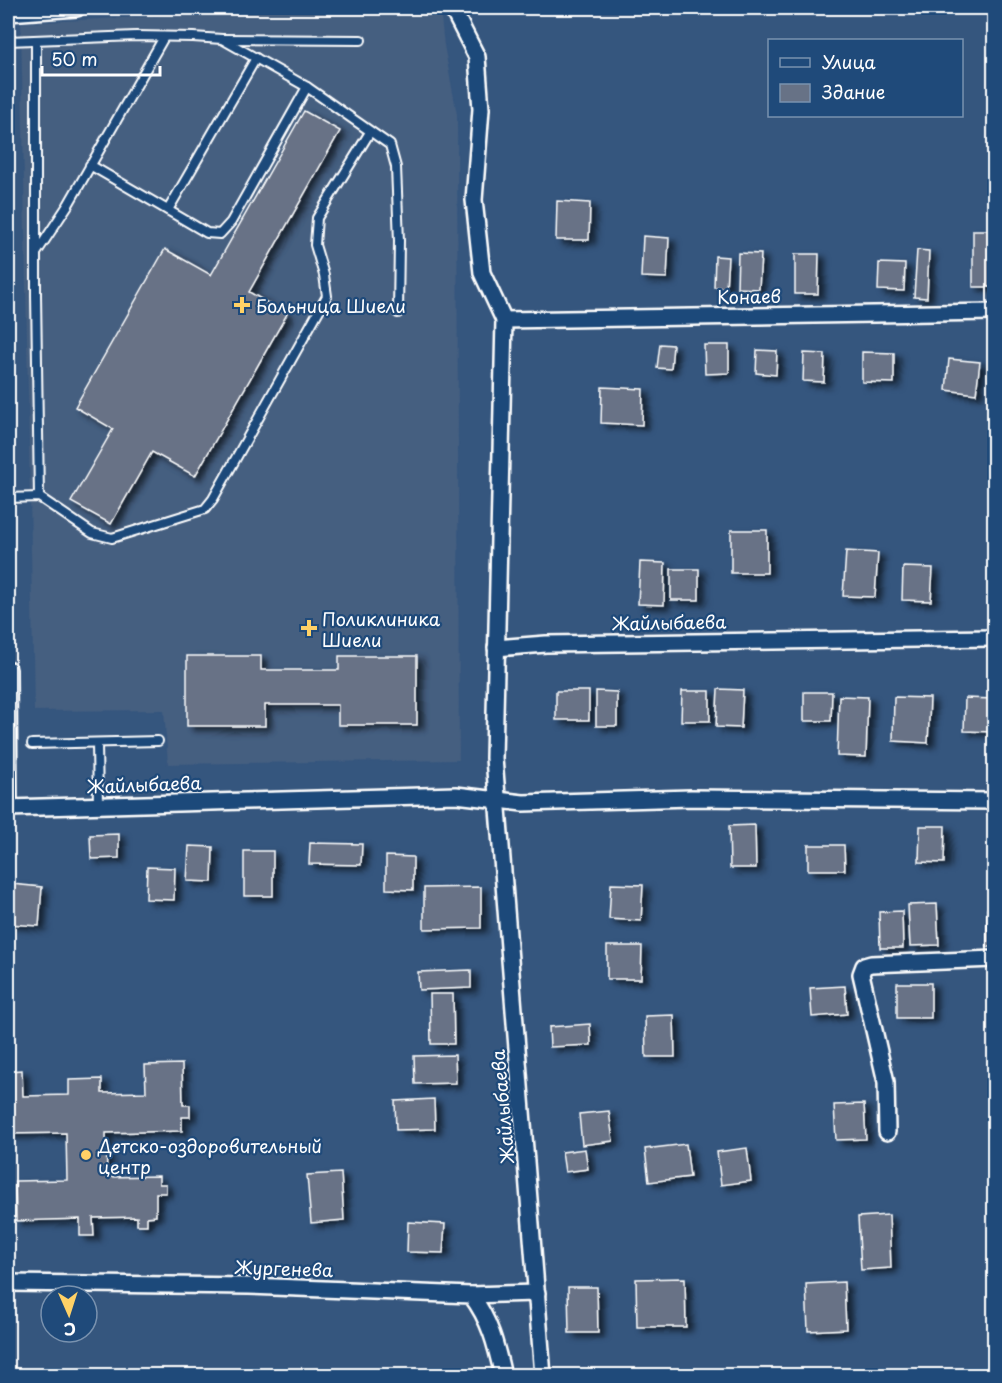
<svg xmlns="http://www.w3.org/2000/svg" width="1002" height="1383" viewBox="0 0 1002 1383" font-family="'Playpen Sans',sans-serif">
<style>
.built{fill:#445e80}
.building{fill:#677286;stroke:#fff;stroke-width:1.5;filter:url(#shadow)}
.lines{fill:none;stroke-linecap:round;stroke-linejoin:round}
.service-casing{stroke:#fff;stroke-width:12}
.minor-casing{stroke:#fff;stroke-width:20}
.service{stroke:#1f4a7a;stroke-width:8}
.minor{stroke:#1f4a7a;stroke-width:15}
.poi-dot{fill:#ffd166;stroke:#1f4a7a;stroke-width:2}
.labels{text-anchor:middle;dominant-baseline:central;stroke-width:4.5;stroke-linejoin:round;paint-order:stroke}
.street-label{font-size:18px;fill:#fff;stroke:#1f4a7a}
.poi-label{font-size:18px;fill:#fff;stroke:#1f4a7a;text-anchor:start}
</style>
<defs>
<filter id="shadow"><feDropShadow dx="6" dy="4" stdDeviation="3" flood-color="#0009"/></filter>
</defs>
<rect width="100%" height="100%" fill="#35567e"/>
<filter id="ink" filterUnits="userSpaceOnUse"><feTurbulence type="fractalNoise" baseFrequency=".0167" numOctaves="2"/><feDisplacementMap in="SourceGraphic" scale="12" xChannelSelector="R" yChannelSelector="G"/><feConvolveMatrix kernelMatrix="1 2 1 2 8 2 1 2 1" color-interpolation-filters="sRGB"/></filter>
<g filter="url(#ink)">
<!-- built -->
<path class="built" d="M318,8H440L444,45L457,114L459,760L168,764L164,710L34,711L21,23Z"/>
<!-- building -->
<g class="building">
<path d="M304,111L340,131L249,292L287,314L195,476L152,452L111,524L71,502L113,429L75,407L165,249L211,275Z"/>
<path d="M557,201L590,203L589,240H556Z"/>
<rect x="973" y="230" width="21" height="57"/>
<path d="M643,236L669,238L667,278L641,277Z"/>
<path d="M917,250L929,251L927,298L914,297Z"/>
<path d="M738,253L761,254L759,289L737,288Z"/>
<path d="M795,254H819L818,294H795Z"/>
<path d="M715,256L728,257L726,288L714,287Z"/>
<path d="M879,263L905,264L904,291L878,290Z"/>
<path d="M660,344L673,345L671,369L657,368Z"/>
<path d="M704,345H729V373L705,374Z"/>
<path d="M757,350L777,351L776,375L756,373Z"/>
<path d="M862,352L894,353V383L862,382Z"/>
<path d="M804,353L825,354L824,382L803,381Z"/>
<path d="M949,359L980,362L976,394L946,390Z"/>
<path d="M602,387L643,389L642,425L601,423Z"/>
<rect x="731" y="530" width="36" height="43"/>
<path d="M846,551L878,553L875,597L843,596Z"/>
<path d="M640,562L665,563L664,605L638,604Z"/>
<path d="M903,567L933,568L931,601L902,600Z"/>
<rect x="671" y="569" width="28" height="31"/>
<path d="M187,656H261V670H339V656H417V725H338V705H265V726H187Z"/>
<path d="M718,689L743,690L741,728L716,727Z"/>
<rect x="556" y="691" width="33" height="29"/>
<path d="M596,691L617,692V726H596Z"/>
<path d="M682,691H710V721H681Z"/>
<path d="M804,692H832L831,721H804Z"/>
<path d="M839,696L868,697L866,757L837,756Z"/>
<path d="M894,697L930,698L928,743L893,741Z"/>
<path d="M965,698L994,699V732L964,731Z"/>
<path d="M755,825L756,868H730L729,826Z"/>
<path d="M920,826H945L944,863L919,862Z"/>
<path d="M119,834V858L91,859L90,835Z"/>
<path d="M310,843L362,844L361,865L309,864Z"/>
<path d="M808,845H844L845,870H808Z"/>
<path d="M189,846L213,847L212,882L187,881Z"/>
<rect x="244" y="851" width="29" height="45"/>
<path d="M386,856L413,857V890L386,889Z"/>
<path d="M147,867L175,868L174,900L146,899Z"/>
<path d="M11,884L42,887L39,926L8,924Z"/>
<path d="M611,884L643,885L641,921L609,919Z"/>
<path d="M481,887V928L424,929V888Z"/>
<path d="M937,904L939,945L910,946L908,905Z"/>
<rect x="987" y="909" width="7" height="38"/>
<path d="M902,911L903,948H880L879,912Z"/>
<path d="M607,946H642L641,979H607Z"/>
<path d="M471,970V988L419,990L418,972Z"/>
<rect x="897" y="983" width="34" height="35"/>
<path d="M845,986L847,1014L812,1017L810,988Z"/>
<path d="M430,994H453L454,1044H431Z"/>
<path d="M674,1015L675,1057H646L645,1016Z"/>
<path d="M590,1024L591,1045L550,1047L549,1027Z"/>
<path d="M455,1055L456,1083L415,1084L414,1056Z"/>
<path d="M182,1064L183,1105H190V1117H182V1131L106,1133L107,1177L159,1176V1184H166V1193H156V1216L147,1217V1225H137V1217L93,1218L94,1236H80V1219L16,1221L15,1181L67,1180L66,1133L8,1134V1071L22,1070L23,1096L69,1095V1080L102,1079V1093L146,1092L145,1065Z"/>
<path d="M434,1099L435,1129L396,1130L395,1101Z"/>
<path d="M864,1104L866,1139L836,1140L834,1105Z"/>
<path d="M609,1111L613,1141L582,1145L579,1114Z"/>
<path d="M686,1144L690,1177L649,1182L645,1149Z"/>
<path d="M747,1148L751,1181L721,1185L717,1152Z"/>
<path d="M585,1149L588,1169L565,1172L562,1152Z"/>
<path d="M341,1173L344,1220L311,1223L307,1175Z"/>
<path d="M889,1215L891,1268L861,1270L858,1217Z"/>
<path d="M408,1222L445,1224L443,1253L407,1252Z"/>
<path d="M685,1278L686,1327H637L636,1279Z"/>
<path d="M844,1282L846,1329L808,1331L806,1284Z"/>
<path d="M568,1287H597L598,1333H569Z"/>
</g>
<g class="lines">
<defs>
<g id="service">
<path d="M223,39L361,40"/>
<path d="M36,40V295L39,497"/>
<path d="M8,41L136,36L193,37L222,39L307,87L390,145L396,167L399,241L398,313"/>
<path d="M90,165L207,233L220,234L231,222L307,87"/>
<path d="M168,210L256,58"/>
<path d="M37,252L68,205L164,37"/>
<path d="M8,498L39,497L92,533L112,538L205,509L213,499L327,296L324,275L315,245L317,218L370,132"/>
<path d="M97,743L98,805"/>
<path d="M32,744L158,741"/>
</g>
<g id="minor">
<path d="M452,8L477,57L481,109L474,200L482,273L504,320L494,758L543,1376"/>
<path d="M8,13L77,8"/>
<path d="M504,320L994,312"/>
<path d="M496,648L546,644L994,638"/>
<path d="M8,669L9,808"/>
<path d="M8,808L456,795L523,803L691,798L994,801"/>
<path d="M887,1132L886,1082L861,974L864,966L871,964L994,959"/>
<path d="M8,1283L249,1286L471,1295C490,1320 496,1345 503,1376"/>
<path d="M471,1295L537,1293"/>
</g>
</defs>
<!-- service casing -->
<use href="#service" class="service-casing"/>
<!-- minor casing -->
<use href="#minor" class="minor-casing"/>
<!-- service -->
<use href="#service" class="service"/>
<!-- minor -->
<use href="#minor" class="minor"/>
</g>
</g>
<!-- markers -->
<g class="poi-dot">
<path d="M239 296h6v6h6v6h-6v6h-6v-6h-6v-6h6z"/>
<path d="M306 619h6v6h6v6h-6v6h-6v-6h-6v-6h6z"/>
<circle cx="86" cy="1155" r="6"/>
</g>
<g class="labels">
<!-- street labels -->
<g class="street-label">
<text transform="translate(749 296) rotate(-1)">Конаев</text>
<text transform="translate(669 622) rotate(-1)">Жайлыбаева</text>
<text transform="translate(144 784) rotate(-2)">Жайлыбаева</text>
<text transform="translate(502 1107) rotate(-95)">Жайлыбаева</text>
<text transform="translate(284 1268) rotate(2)">Жургенева</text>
</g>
<!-- poi labels -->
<g class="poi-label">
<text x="256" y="305">Больница Шиели</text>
<text x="322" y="618">Поликлиника<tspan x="322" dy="21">Шиели</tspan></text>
<text x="98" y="1145">Детско-оздоровительный<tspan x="98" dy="21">центр</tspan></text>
</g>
</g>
<!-- margin -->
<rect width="1002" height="1383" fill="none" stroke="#1f4a7a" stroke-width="30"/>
<rect x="15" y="15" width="972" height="1353" fill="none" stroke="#fff" stroke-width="2" filter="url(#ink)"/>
<!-- legend -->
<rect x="768" y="39" width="195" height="78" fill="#1f4a7a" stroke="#7992af" stroke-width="1.5"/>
<rect x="780" y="58" width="30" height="9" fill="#1f4a7a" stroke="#7992af" stroke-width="1.5"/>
<text x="822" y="69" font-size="18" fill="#ffffff">Улица</text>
<rect x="780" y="84" width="30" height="18" fill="#677286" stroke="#7992af" stroke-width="1.5"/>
<text x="822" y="99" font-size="18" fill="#ffffff">Здание</text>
<!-- north arrow -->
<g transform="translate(69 1314) rotate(177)"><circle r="28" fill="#1f4a7a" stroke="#7992af" stroke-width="1.5"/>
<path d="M0-4.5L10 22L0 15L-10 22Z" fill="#ffd166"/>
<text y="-9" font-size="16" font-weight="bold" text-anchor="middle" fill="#ffffff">С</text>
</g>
<!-- scale -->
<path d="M42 66v9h118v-9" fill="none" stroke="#ffffff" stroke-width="3"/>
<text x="51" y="66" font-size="18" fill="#ffffff" stroke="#1f4a7a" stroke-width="4.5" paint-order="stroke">50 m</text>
</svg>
